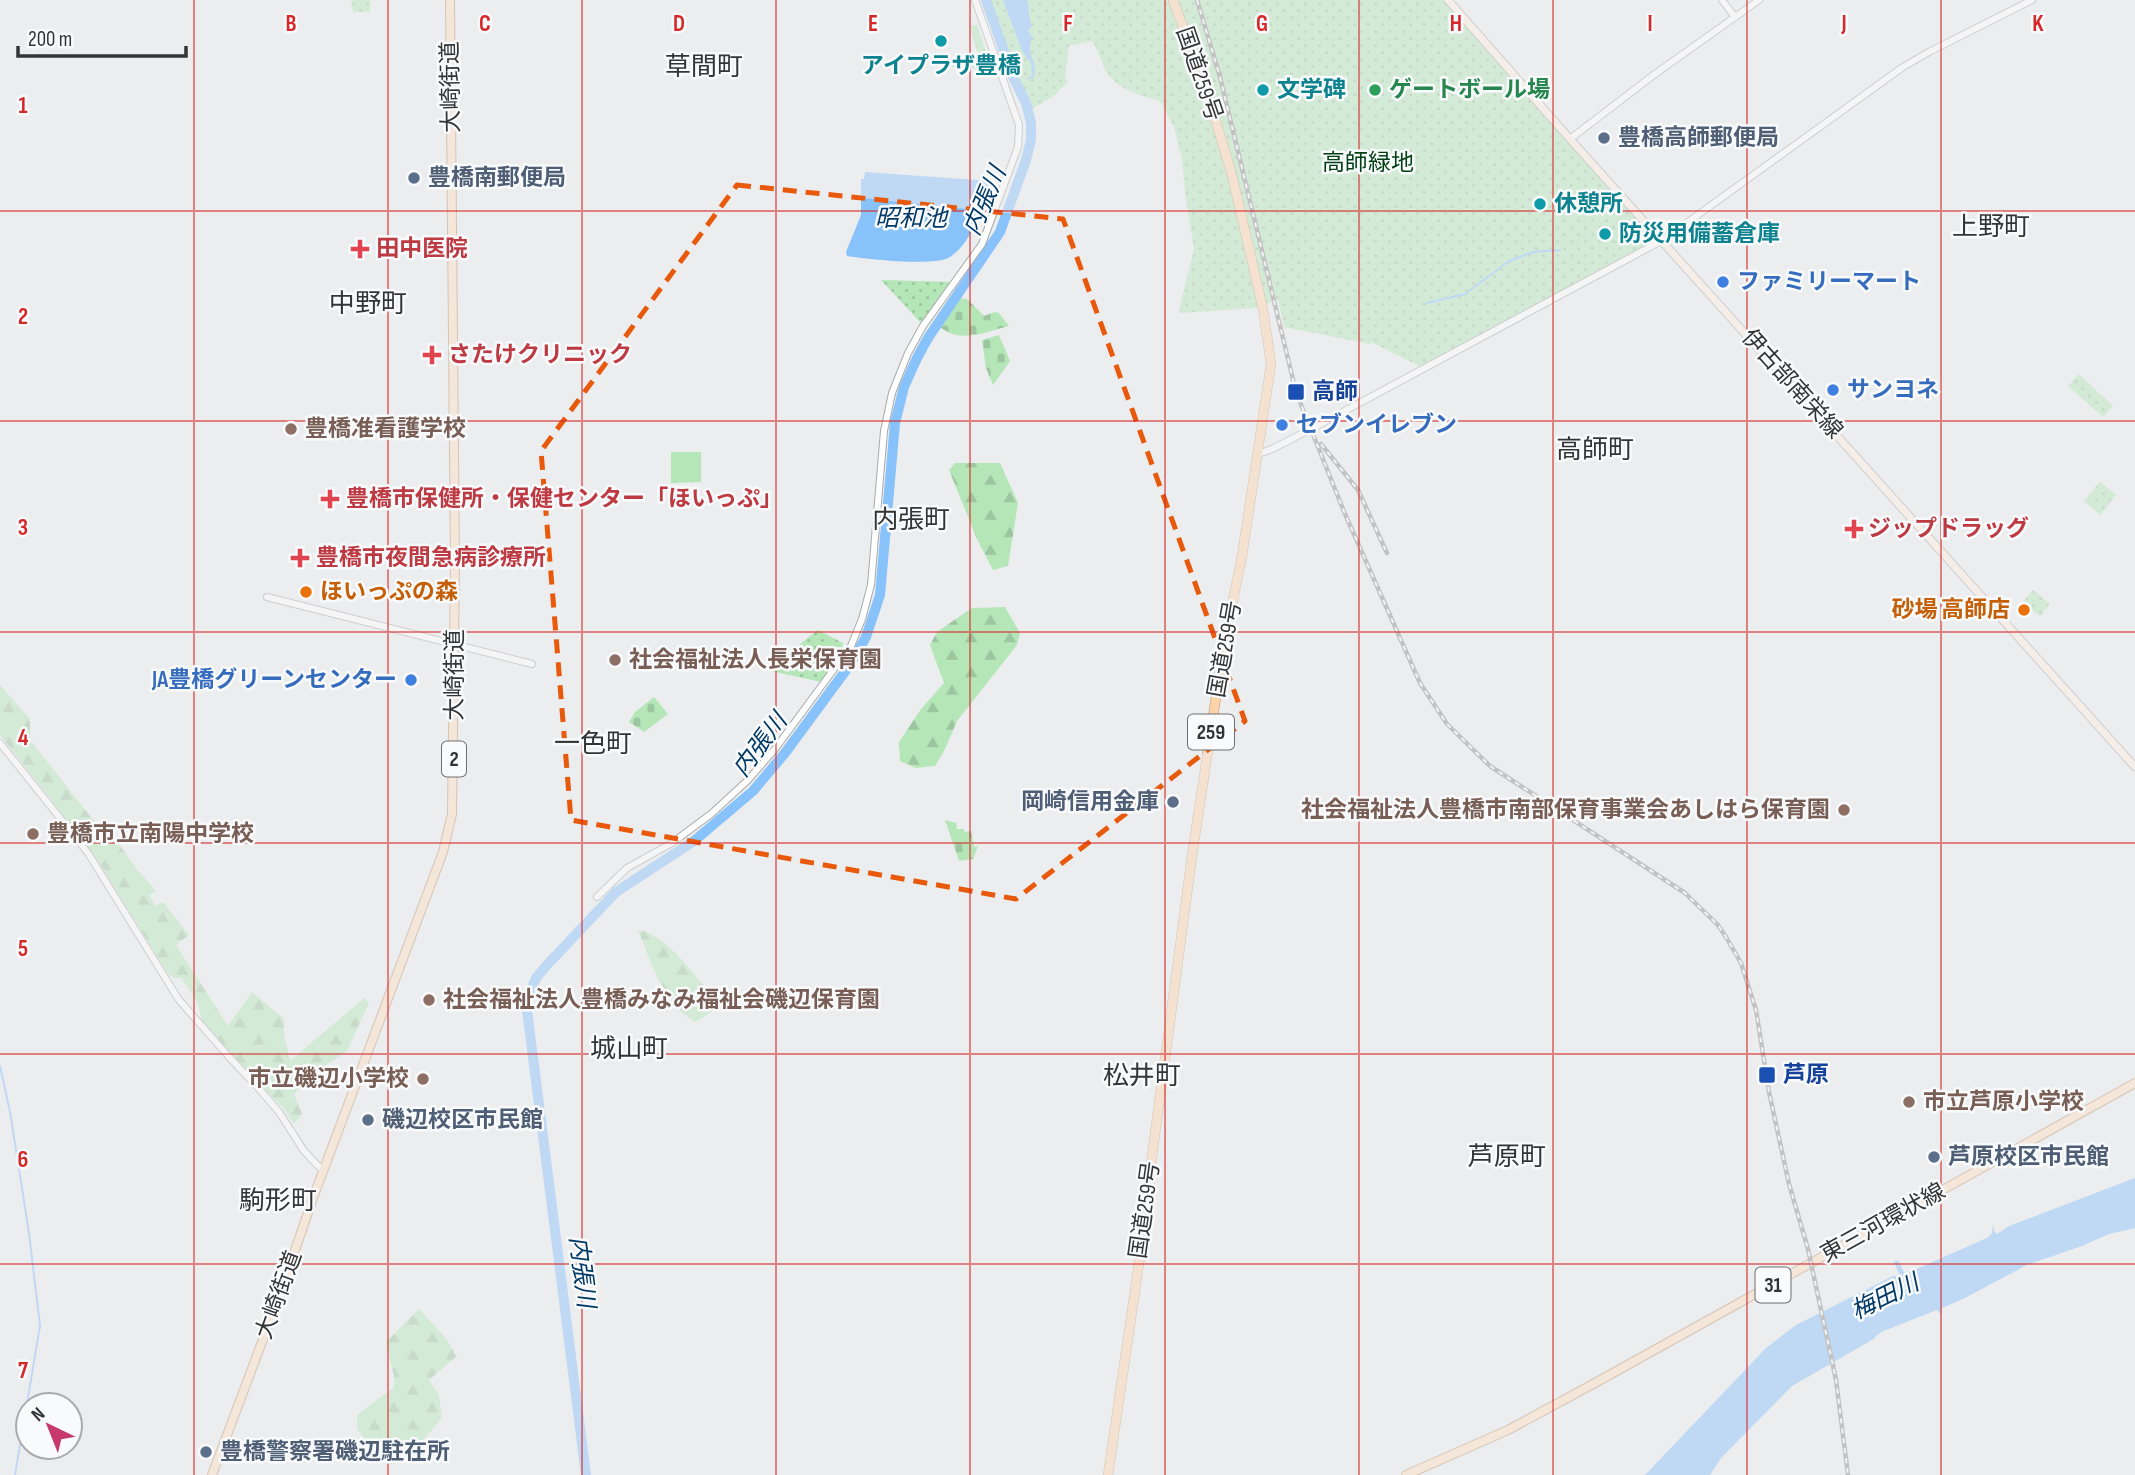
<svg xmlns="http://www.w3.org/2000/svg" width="2135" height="1475" viewBox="0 0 2135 1475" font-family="'Sofia Sans Condensed','Noto Sans JP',sans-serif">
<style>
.green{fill:#b4e6b8}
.forest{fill:url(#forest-firs)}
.cemetery{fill:url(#cemetery-stones)}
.park{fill:url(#park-dots)}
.water{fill:#87c2fb}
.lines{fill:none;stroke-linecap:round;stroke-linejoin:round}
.stream{stroke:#87c2fb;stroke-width:2}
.river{stroke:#87c2fb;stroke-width:10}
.tertiary-casing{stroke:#a8a9aa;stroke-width:8}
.secondary-casing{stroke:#a8a9aa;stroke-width:9}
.primary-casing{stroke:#b69472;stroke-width:10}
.trunk-casing{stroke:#b69472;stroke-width:10}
.tertiary{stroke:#fff;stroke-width:6}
.secondary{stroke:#feeedf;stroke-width:7}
.primary{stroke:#fdddbe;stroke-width:8}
.trunk{stroke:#fcd2a8;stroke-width:9}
.rail-casing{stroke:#8e8f8f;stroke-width:4.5}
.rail{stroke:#f9fafc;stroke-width:2;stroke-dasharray:5;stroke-linecap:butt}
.marked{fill:none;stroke:#e8590c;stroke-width:5;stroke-dasharray:14 9;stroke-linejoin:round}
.grid{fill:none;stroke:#d62828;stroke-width:2;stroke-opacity:0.55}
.culture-dot{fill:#0f9aa8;stroke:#f9fafc;stroke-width:2.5}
.leisure-dot{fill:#2e9e5b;stroke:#f9fafc;stroke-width:2.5}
.service-dot{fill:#5c6f8a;stroke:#f9fafc;stroke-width:2.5}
.health-dot{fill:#e0444e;stroke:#f9fafc;stroke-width:2.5}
.shop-dot{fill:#3f7fe0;stroke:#f9fafc;stroke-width:2.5}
.transit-dot{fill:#1a4fb4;stroke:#f9fafc;stroke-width:2.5}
.education-dot{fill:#8d6e63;stroke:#f9fafc;stroke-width:2.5}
.food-dot{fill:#e8710a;stroke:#f9fafc;stroke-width:2.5}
.labels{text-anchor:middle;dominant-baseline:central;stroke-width:5;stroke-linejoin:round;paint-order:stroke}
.shield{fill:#f9fafc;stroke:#6e6f70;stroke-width:2}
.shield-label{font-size:21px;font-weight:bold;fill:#333434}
.culture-label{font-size:23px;font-weight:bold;fill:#0d838f;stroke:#f9fafc;text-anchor:start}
.street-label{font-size:23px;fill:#333434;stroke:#f9fafc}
.leisure-label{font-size:23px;font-weight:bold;fill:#27864d;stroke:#f9fafc;text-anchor:start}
.service-label{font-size:23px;font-weight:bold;fill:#4e5e75;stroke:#f9fafc;text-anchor:start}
.park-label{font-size:23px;fill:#034114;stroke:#f9fafc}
.health-label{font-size:23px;font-weight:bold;fill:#be3a42;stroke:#f9fafc;text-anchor:start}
.shop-label{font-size:23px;font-weight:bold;fill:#366cbe;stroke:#f9fafc;text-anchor:start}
.transit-label{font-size:23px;font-weight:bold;fill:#164399;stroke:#f9fafc;text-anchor:start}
.education-label{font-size:23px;font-weight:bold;fill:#785e54;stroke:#f9fafc;text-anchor:start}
.food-label{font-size:23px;font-weight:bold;fill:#c56008;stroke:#f9fafc;text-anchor:start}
.water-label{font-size:24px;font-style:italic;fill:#003965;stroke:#f9fafc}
.quarter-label{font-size:26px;fill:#333434;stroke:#f9fafc}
.grid-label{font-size:23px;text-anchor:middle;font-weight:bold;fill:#d62828;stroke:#f9fafc;stroke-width:5;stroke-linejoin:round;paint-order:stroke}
</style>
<defs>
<pattern id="forest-firs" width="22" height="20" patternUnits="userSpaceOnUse" patternTransform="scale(1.75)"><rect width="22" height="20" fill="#b4e6b8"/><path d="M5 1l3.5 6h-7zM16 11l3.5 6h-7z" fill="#9bc69f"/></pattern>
<pattern id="cemetery-stones" width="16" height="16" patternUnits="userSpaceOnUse" patternTransform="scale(1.75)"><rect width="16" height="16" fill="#b4e6b8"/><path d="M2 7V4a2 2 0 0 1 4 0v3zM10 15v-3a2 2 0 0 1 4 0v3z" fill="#9bc69f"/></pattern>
<pattern id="park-dots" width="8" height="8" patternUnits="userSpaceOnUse" patternTransform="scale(1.75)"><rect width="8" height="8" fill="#b4e6b8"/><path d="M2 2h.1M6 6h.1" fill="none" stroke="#9bc69f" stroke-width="1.8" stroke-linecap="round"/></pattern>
</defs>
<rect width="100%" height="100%" fill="#ecedee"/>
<!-- green -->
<path class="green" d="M671,452H701V482L671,483Z"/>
<!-- forest -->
<g class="forest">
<path d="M977,25L992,69L952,67V63L972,65L980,63L970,26Z"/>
<path d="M955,463H1000L1018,503L1008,566L993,570L977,539L949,470Z"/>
<path d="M1005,607L1020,633L1017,645L957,721L944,751L935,766L916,768L900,761L899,742L921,709L944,683L930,645L937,632L972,608Z"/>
<path d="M0,685L30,719V740L109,840L117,841L135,867L156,891L149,895L156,906L163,902L189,935L176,945L228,1026L252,992L284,1019V1035L290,1061L364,998L369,1003L347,1051L317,1071L294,1094L302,1114L294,1124L283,1108L231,1055L202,1020L198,1004L182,978H175L168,974L93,853L0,735Z"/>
<path d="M638,930C666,932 703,985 720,1007L695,1022C664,1003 651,963 638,930Z"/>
<path d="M419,1309L444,1336L457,1356L429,1380L439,1395L442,1417C427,1437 413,1453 390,1465L374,1452L357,1429V1415L394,1387V1376L386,1342Z"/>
</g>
<!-- cemetery -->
<g class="cemetery">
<path d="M960,298L967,299L984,316L995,312L999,313L1009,326C985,332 961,344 940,327Z"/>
<path d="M999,335L1010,361L993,385L986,368L982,340Z"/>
<path d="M654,697L668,714L644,732L629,722L635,712Z"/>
<path d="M945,820L956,823L957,829H964V832L971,831L974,847L978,846L973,859L959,861Z"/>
</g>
<!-- park -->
<g class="park">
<path d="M351,0H370V12H353Z"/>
<path d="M982,0H1444L1536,107L1656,237L1651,243L1422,365L1419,366L1371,342L1370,344L1284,327L1278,300L1255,308L1181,313L1179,310L1194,249L1186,200L1182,159L1174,127L1160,101C1140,95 1113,89 1104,67C1100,57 1098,50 1092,41L1069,46L1065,76L1068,82L1057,92V94L1032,109L1015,74L1008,75Z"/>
<path d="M881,280L952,282L923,322H920Z"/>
<path d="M2079,374L2113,406L2103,417L2068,386Z"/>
<path d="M2100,482L2116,495L2100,515L2084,501Z"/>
<path d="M2033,590L2050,604L2040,616L2023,602Z"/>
<path d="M818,630L843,643C843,658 830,671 821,682L767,670Z"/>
</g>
<!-- water -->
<g class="water">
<path d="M1003,0H1027L1028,2L1030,21L1032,25L1028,31L1033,38C1023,52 1041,63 1033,78L1026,80L1032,75L1031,63L1022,51Z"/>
<path d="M865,172L991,181L992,182C983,206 972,243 950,257C935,267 867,259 847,256L846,252L861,215V179H864Z"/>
<path d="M2135,1178V1228L2109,1234L2082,1246L2027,1265L1965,1298L1942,1308V1315L1937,1310L1881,1332L1872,1340L1792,1386L1721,1458L1710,1475H1645L1766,1348L1796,1325L1893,1276H1900L1894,1262L1898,1260L1905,1274L1987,1238L1992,1233L1993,1224L1994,1231L1997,1234L2009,1226Z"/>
</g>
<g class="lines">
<!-- stream -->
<g class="stream">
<path d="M1427,303L1465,294L1509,261L1533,252L1560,250"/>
<path d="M0,1066L10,1112L29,1233L40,1326L15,1475"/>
</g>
<!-- river -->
<path class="river" d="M586,1475L526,1002L536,978L547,965L616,892L694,841L753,791L785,753L852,662L866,637L880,595L895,423L904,387L917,358L928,338L1000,232L1026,160L1031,140V123L1026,103L1013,77L986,0"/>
<defs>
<g id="tertiary">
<path d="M1722,0L1735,17"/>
<path d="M1570,139L1655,74L1759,0"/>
<path d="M1258,454L1272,449L1313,428L1663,240L1903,67L1929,52L2032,0"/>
<path d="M267,597L532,664"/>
<path d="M0,743L88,853L179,1000L230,1058L260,1090L279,1112L304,1151L323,1171"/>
<path d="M597,897L627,868L672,843L711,814L747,781L775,749L851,646L862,619L871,585L884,431L892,393L908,353L923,326L982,244L1018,147L1019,125L975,0"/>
</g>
<path id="secondary" d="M1448,0L1570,139L2135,767"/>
<g id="primary">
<path d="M212,1475L280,1294L313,1198L443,852L452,814L455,562L450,0"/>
<path d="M1406,1475L1508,1430L1595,1383L2135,1083"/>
</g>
<path id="trunk" d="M1108,1475L1148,1202L1151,1164L1192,856L1224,644L1242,556L1271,364L1263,309L1232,175L1204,82L1173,0"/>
</defs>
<!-- tertiary casing -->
<use href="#tertiary" class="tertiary-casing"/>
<!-- secondary casing -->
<use href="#secondary" class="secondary-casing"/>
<!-- primary casing -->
<use href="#primary" class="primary-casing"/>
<!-- trunk casing -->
<use href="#trunk" class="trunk-casing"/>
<!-- tertiary -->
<use href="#tertiary" class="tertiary"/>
<!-- secondary -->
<use href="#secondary" class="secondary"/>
<!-- primary -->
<use href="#primary" class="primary"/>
<!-- trunk -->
<use href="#trunk" class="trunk"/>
<defs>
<g id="rail">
<path d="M1197,0L1220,77L1296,392L1345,514L1420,683L1447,724L1490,766L1685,893L1718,925L1726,937L1741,963L1756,1010L1769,1092L1789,1184L1808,1249L1836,1380L1848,1475"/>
<path d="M1321,444L1358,490L1387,553"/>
</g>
</defs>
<!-- rail casing -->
<use href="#rail" class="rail-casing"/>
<!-- rail -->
<use href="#rail" class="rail"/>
</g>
<!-- marked area -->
<path d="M0 0H2135V1475H0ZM737,185L1063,219L1245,721L1016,899L571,820L541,451Z" fill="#ecedee" fill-opacity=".55" fill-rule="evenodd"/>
<path class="marked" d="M737,185L1063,219L1245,721L1016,899L571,820L541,451Z"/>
<!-- grid -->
<path class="grid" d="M194,0V1475M388,0V1475M582,0V1475M776,0V1475M970,0V1475M1165,0V1475M1359,0V1475M1553,0V1475M1747,0V1475M1941,0V1475M0,211H2135M0,421H2135M0,632H2135M0,843H2135M0,1054H2135M0,1264H2135"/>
<!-- markers -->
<g class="culture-dot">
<circle cx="941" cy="41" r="7"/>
<circle cx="1263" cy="90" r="7"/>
<circle cx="1540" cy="204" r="7"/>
<circle cx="1605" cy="234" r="7"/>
</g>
<circle class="leisure-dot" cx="1375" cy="90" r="7"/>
<g class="service-dot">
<circle cx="1604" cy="138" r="7"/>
<circle cx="414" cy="178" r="7"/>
<circle cx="1173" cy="802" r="7"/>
<circle cx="368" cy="1120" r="7"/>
<circle cx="1934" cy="1157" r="7"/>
<circle cx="206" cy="1452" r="7"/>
</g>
<g class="health-dot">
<path d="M356.5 238.5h7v7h7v7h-7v7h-7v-7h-7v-7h7z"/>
<path d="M428.5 344.5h7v7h7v7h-7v7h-7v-7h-7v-7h7z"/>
<path d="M326.5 488.5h7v7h7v7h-7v7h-7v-7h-7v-7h7z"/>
<path d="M1850.5 518.5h7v7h7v7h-7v7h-7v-7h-7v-7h7z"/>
<path d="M296.5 547.5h7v7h7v7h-7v7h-7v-7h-7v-7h7z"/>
</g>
<g class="shop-dot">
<circle cx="1723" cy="282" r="7"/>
<circle cx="1833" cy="390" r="7"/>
<circle cx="1282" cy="425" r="7"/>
<circle cx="411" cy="680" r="7"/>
</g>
<g class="transit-dot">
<rect x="1287" y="383" width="18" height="18" rx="3.5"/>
<rect x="1758" y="1066" width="18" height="18" rx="3.5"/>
</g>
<g class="education-dot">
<circle cx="291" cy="429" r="7"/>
<circle cx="615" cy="660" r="7"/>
<circle cx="1844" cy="810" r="7"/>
<circle cx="33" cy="834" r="7"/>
<circle cx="429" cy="1000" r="7"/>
<circle cx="423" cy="1079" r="7"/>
<circle cx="1909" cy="1102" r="7"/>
</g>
<g class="food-dot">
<circle cx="306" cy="592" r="7"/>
<circle cx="2024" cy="610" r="7"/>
</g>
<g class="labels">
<!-- shield labels -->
<g class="shield">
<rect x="1188" y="714.5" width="46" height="35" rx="5"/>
<rect x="442" y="741.5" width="24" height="35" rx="5"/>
<rect x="1755.5" y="1267.5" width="35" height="35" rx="5"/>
</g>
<g class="shield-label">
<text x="1211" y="732">259</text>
<text x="454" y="759">2</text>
<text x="1773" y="1285">31</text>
</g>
<!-- culture labels -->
<g class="culture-label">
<text x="941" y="66" text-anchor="middle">アイプラザ豊橋</text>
<text x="1277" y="90">文学碑</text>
<text x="1554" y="204">休憩所</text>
<text x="1619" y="234">防災用備蓄倉庫</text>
</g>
<!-- street labels -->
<g class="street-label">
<text transform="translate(1199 74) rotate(71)">国道259号</text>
<text transform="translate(451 87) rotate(-91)">大崎街道</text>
<text transform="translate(1792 384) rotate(48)">伊古部南栄線</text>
<text transform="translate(1225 649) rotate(-80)">国道259号</text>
<text transform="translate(455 675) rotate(-90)">大崎街道</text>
<text transform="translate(1145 1210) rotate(-82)">国道259号</text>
<text transform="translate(1883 1223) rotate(-29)">東三河環状線</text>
<text transform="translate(279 1295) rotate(-70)">大崎街道</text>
</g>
<!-- leisure labels -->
<g class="leisure-label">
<text x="1389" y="90">ゲートボール場</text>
</g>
<!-- service labels -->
<g class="service-label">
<text x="1618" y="138">豊橋高師郵便局</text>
<text x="428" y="178">豊橋南郵便局</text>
<text x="1159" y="802" text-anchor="end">岡崎信用金庫</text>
<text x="382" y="1120">磯辺校区市民館</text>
<text x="1948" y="1157">芦原校区市民館</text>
<text x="220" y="1452">豊橋警察署磯辺駐在所</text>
</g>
<!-- park labels -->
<g class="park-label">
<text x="1368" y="163">高師緑地</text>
</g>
<!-- health labels -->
<g class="health-label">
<text x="376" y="249">田中医院</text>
<text x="448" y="355">さたけクリニック</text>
<text x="346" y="499">豊橋市保健所・保健センター「ほいっぷ」</text>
<text x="1868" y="529">ジップドラッグ</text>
<text x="316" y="558">豊橋市夜間急病診療所</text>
</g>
<!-- shop labels -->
<g class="shop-label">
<text x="1737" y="282">ファミリーマート</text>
<text x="1847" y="390">サンヨネ</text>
<text x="1296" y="425">セブンイレブン</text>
<text x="397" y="680" text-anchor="end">JA豊橋グリーンセンター</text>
</g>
<!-- transit labels -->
<g class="transit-label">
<text x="1312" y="392">高師</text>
<text x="1783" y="1075">芦原</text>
</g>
<!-- education labels -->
<g class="education-label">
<text x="305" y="429">豊橋准看護学校</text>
<text x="629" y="660">社会福祉法人長栄保育園</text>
<text x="1830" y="810" text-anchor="end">社会福祉法人豊橋市南部保育事業会あしはら保育園</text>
<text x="47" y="834">豊橋市立南陽中学校</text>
<text x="443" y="1000">社会福祉法人豊橋みなみ福祉会磯辺保育園</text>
<text x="409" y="1079" text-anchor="end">市立磯辺小学校</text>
<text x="1923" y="1102">市立芦原小学校</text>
</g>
<!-- food labels -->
<g class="food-label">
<text x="320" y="592">ほいっぷの森</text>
<text x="2010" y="610" text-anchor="end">砂場 高師店</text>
</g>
<!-- water labels -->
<g class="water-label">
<text transform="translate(985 201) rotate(-67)">内張川</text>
<text x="911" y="218">昭和池</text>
<text transform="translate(760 745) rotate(-53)">内張川</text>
<text transform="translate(582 1272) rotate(83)">内張川</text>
<text transform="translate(1885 1297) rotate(-26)">梅田川</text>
</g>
<!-- quarter labels -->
<g class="quarter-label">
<text x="704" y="67">草間町</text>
<text x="1991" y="227">上野町</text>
<text x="368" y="304">中野町</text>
<text x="1595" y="450">高師町</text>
<text x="911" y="520">内張町</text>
<text x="593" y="744">一色町</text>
<text x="629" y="1049">城山町</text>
<text x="1142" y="1076">松井町</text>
<text x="1507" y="1157">芦原町</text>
<text x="278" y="1201">駒形町</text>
</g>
</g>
<g class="grid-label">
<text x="291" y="31">B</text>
<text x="485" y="31">C</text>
<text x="679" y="31">D</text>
<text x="873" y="31">E</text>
<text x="1068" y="31">F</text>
<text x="1262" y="31">G</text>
<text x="1456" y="31">H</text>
<text x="1650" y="31">I</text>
<text x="1844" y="31">J</text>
<text x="2038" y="31">K</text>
<text x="23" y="113">1</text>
<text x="23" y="324">2</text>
<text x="23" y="535">3</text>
<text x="23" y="745">4</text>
<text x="23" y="956">5</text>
<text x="23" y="1167">6</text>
<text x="23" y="1378">7</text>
</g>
<!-- north arrow -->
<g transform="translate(49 1426) rotate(317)"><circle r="33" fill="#f9fafc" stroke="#aaabac" stroke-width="2"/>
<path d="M0-5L12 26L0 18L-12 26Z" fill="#c5396c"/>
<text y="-10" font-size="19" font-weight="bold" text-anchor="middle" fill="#333434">N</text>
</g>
<!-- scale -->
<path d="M18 46v10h168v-10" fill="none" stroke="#333434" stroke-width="3.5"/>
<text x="28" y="46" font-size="21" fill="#333434" stroke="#f9fafc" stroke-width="5" paint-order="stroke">200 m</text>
</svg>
